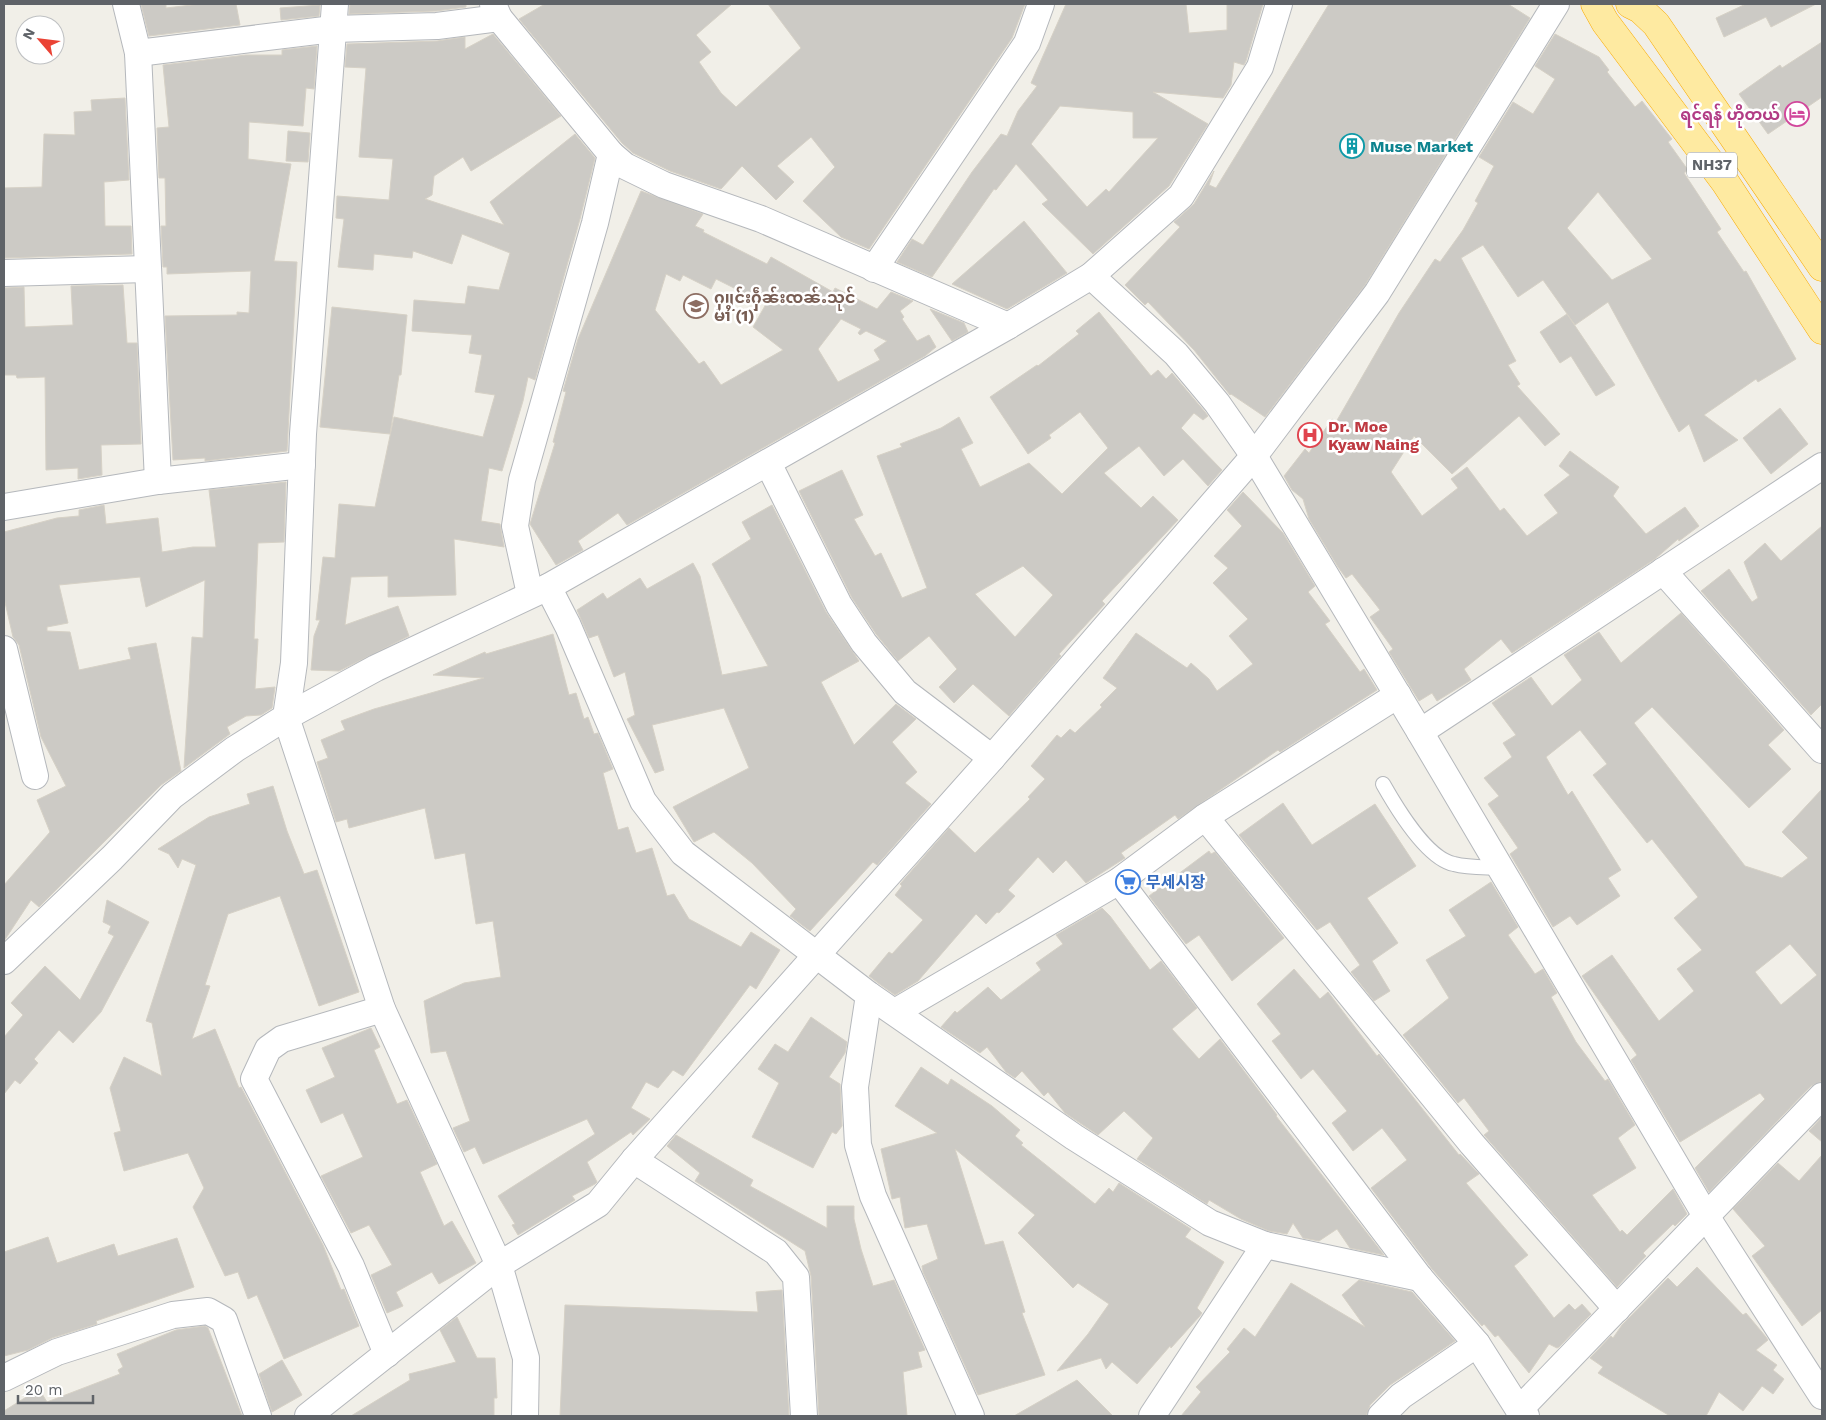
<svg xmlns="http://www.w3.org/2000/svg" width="1826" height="1420" viewBox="0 0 1826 1420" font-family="'Work Sans','Noto Sans KR','Noto Sans Myanmar',sans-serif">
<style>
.building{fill:#cccac5;stroke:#d6d1c6;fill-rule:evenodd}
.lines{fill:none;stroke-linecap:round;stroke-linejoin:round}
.service-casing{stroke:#b5b8bc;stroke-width:16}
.minor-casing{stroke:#b5b8bc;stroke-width:28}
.trunk-casing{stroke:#f9ab00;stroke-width:29}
.service{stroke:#fff;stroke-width:14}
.minor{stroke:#fff;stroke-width:26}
.trunk{stroke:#feeaa1;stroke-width:28}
.labels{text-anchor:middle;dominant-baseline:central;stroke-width:5;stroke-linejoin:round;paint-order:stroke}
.shield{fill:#fff;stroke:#8f9295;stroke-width:1}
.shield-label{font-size:15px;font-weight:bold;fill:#5f6368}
.hotel-label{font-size:16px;font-weight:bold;fill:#b23c85;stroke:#fff;text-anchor:end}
.culture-label{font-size:16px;font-weight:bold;fill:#0d838f;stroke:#fff;text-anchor:start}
.education-label{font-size:16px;font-weight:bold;fill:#785e54;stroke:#fff;text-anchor:start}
.health-label{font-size:16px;font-weight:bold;fill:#be3a42;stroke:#fff;text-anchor:start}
.shop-label{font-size:16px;font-weight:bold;fill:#366cbe;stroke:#fff;text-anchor:start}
</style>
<rect width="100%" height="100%" fill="#f1efe8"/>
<!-- building -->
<g class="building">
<path d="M141,4H166V8L200,4H236L240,25L149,36Z"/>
<path d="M350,4H466V7L436,11L349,14Z"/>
<path d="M545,4H732L696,35L711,52L699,62L721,93L736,107L801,48L768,4H1025L1012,38L869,249L841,237L803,201L835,167L811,137L777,166L794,182L776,200L742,166L721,189L670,171L633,153L622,143L519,19Z"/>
<path d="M1066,4H1186L1189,33L1227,30V4H1263L1246,61L1244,65L1234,62L1231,85L1223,98L1153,92L1208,124L1169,186L1093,254L1042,204L1048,200L1016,164L996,190L994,189L932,277L897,262L912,239L923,245L972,172L1001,134L1007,136L1018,111L1037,86L1031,83ZM1060,106L1133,112V138H1158L1109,192L1106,189L1087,207L1031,144Z"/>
<path d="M1329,4H1508L1530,18L1365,285L1265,417L1231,394L1230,395L1194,350L1148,302L1145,305L1125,285L1180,227L1174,222L1194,204L1214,171L1209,185L1216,188Z"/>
<path d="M1746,4H1816L1771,27L1766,17L1724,37L1716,18Z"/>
<path d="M320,5L319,16L281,20L280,8Z"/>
<path d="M493,34L561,116L471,171L463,157L434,176L432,195L425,199L504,225L490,202L575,134L595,158L580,219L535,380L528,377L523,401L502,471L489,468L481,521L500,524L504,547L454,539L456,595L388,597V576L351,577L345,625L398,606L409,636L339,671L311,670L314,636L320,620H316L323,557L335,558L339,504L375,507L394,417L483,437L495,395L475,392L482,355L469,353L472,335L412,331L414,300L465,304L468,286L499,290L510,253L462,234L452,264L413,251L412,258L374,254L373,270L338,267L344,219L336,218L337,196L389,200L393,159L359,157L366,68L345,67L347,44L437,41L465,37V49Z"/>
<path d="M1555,34L1599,57L1609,70L1607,72L1635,107L1642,101L1672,139L1668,142L1688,170L1684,173L1721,229L1717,232L1744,272L1746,271L1796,359L1758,382L1756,379L1704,415L1738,440L1704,462L1689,424L1679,432L1608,302L1575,325L1543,280L1518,297L1483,245L1461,258L1516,361L1508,365L1520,384L1517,386L1560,434L1545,446L1519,416L1452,474L1414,436L1391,472L1422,516L1458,488L1451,479L1467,467L1500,511L1504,508L1527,536L1558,513L1544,495L1570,475L1559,466L1570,451L1619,487L1613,496L1646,534L1685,507L1699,526L1679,541L1678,539L1655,559L1512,653L1501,639L1464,669L1471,680L1437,701L1432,693L1419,701L1389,652L1393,649L1370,617L1380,610L1352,574L1346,578L1338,567L1309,519L1303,499L1292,490L1284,476L1305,449L1309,453L1332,419L1336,422L1399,313L1435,259L1440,262L1463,230L1478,203L1475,201L1494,166L1479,157L1513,102L1533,114L1555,79L1535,66ZM1598,192L1652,259L1612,280L1567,228Z"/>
<path d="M1822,42V97L1768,134L1739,94L1780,65L1782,68Z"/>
<path d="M317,46L314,89L306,88L303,126L249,122L248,159L291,164L274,261L297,262L287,451L205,461V458L173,460L165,316L237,315V312L249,313L251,271L167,274V267H163L161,226H166L165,178H159L157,128L169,127L163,65L246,55H282V50Z"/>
<path d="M125,98L129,180L104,182L105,226H131L132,254L4,258V188L42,187L44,134L75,135L74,112L92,111L91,100Z"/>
<path d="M288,131L310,133L308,162L286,161Z"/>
<path d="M641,191L703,214L695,226L704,230L703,232L767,264L771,257L833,292L835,288L877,309L891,292L913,301L900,311L904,317L902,319L917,341L929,335L936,347L925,356L627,525L618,513L578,541L583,550L556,565L530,524L555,443L553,442L566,392L563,391L578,339ZM666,274L680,281L683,275L711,289L716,279L766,304L753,327L783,350L721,385L704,361L699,364L655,310ZM841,319L861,329L858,333L860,335L866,331L887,341L874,350L880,360L838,382L818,349Z"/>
<path d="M1024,221L1067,273L1007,309L952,284Z"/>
<path d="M123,285L127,343H137L141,444L101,445L102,475L78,479V468L46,470L45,377L17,378L16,375H4V288L24,287L25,327L73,325L71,286Z"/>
<path d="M332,307L407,315L401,375H399L390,434L320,427Z"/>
<path d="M930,309L964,323L968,332L952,341Z"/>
<path d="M1099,312L1151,376L1158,370L1166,379L1172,373L1205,412L1208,416L1203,420L1194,413L1181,428L1222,470L1208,486L1183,459L1164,476L1139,446L1104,473L1141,508L1153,496L1178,520L1102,601L1105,604L1059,654L1061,656L1009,716L973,684L954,703L939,687L957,669L929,636L898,661L876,634L852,598L799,491L842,470L863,515L854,519L875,556L881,553L902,598L927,588L877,456L902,447L900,444L941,428L959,417L973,443L961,449L980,487L1029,463L1062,494L1108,448L1080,412L1049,435L1051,438L1028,454L990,397L1037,365L1038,366L1079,334L1076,331ZM1023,566L1053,595L1015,637L975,594Z"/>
<path d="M1567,314L1615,385L1596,396L1571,356L1560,363L1540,332Z"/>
<path d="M1780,408L1808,444L1771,474L1743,438Z"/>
<path d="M286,482L284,542L258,543L254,639H258L255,689L275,687L272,708L261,715L246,716L227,727L230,734L184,768L192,637L203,638L205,580L146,607L140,577L59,585L68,623L47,627V631L70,632L79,670L131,659L128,648L156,643L181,771L161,785L39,907L31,900L4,941V885L50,832L37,800L66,786L41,737L19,645L13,637L4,598V532L57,518L79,516V510L104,505L106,524L158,518L162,552L193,547H216L209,490Z"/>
<path d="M1243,492L1283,533L1315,586L1308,592L1330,621L1325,624L1360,672L1364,669L1377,690L1280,752L1278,750L1178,819L1175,815L1121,853L1125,858L1086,883L1066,860L1053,873L1038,857L1008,890L1015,896L999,913L997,912L986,924L976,914L918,981L895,995L878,983L869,976L889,952L892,954L923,920L895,895L902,886L900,884L949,828L975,853L1030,799L1028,797L1045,779L1031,766L1057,735L1061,738L1070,729L1075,733L1102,707L1100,705L1117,688L1103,678L1136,633L1187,668L1191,663L1209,679L1217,691L1253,664L1229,636L1248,619L1213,583L1228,568L1214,556L1242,526L1227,510Z"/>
<path d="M772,505L826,612L859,661L821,682L854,745L896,704L916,719L892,742L917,772L905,783L931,804L877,865L873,862L810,931L790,916L796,909L752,863L714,832L694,842L673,807L749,768L724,708L652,725L664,770L655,773L627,719L635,715L625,672L614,677L598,635L589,638L577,610L603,593L607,599L640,578L647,589L693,563L700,576L722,675L768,666L712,564L751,539L742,522Z"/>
<path d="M1822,526V704L1811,715L1701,591L1729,569L1752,602L1758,598L1744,562L1765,543L1781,561Z"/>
<path d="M1681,613L1784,730L1768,745L1791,769L1749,808L1652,707L1634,723L1745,866L1782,878L1808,858L1782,832L1822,789V1081L1811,1086L1709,1192L1695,1168L1765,1099L1760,1093L1680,1142L1631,1060L1637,1055L1582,976L1612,955L1659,1021L1694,991L1677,969L1702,950L1674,918L1698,897L1652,839L1647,843L1593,775L1607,764L1580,730L1546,757L1568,795L1572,791L1621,870L1608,878L1620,896L1577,925L1570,916L1553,927L1510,854L1518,848L1488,804L1499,796L1484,778L1512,757L1503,743L1516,735L1492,703L1531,677L1552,706L1582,680L1564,655L1599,632L1621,663ZM1790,944L1817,975L1781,1005L1755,972Z"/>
<path d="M553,634L569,695L576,693L584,719L588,717L594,734L598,733L613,769L603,773L618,830L628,827L636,853L652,848L667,896L674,894L689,919L741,947L751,932L780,950L756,989L750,985L683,1076L673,1070L658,1088L646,1082L631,1108L650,1119L633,1135L631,1132L587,1162L597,1182L595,1184L572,1196L575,1200L518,1235L512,1225L515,1224L498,1196L595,1134L587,1119L483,1164L475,1147L464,1152L453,1128L470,1121L446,1051L431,1053L424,1001L464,983L501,977L493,921L476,924L465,853L435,859L425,808L349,828L347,819L336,822L317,762L328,758L321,740L345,730L341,721L374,709L484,678L433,675L485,652L486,654Z"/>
<path d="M273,786L287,831L304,874L317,870L359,992L319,1006L280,896L228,914L205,985L210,986L192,1039L215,1029L239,1088L241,1087L323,1245L341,1290L344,1289L359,1326L284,1359L257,1295L248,1299L238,1272L225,1276L193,1207L204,1188L188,1153L124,1171L114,1133L121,1131L110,1088L124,1057L162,1076L152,1023L146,1021L196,865L182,859L178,868L169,854L158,849L209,817L250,804L247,794Z"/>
<path d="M1283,803L1312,845L1375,804L1416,866L1367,898L1398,943L1372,961L1390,991L1374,1001L1351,972L1360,965L1330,922L1317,930L1239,835Z"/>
<path d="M1209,851L1211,854L1215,852L1284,938L1232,981L1199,935L1186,944L1149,896Z"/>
<path d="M1491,882L1518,927L1508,935L1535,974L1543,969L1557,993L1551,997L1576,1042L1605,1081L1608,1079L1635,1125L1618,1138L1636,1168L1592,1195L1620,1232L1622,1230L1627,1235L1673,1189L1687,1214L1675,1226L1673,1224L1643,1253L1646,1256L1617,1287L1484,1135L1489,1131L1464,1098L1458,1103L1403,1035L1449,998L1426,960L1466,936L1449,910Z"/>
<path d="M107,900L149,922L101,1012L73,1043L59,1030L34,1059L38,1063L20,1084L15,1080L4,1094V1037L23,1015L11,1003L45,966L80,1000L114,936L108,933L111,926L103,922Z"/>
<path d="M1102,908L1110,916L1150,970L1161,961L1197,1008L1172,1029L1199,1059L1220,1039L1277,1115L1276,1116L1384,1255L1350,1248L1337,1229L1319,1241L1303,1238L1293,1223L1287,1234L1269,1231L1241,1219L1209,1200L1207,1204L1137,1159L1153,1138L1124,1111L1098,1135L1065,1113L1048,1092L1044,1096L1022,1071L1015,1078L1006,1072L987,1047L980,1053L941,1027L955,1011L957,1013L988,987L1001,1000L1041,970L1036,963L1063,944L1056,935Z"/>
<path d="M1294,969L1320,999L1328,992L1377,1056L1379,1054L1459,1155L1460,1154L1479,1174L1466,1183L1528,1255L1514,1266L1554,1318L1569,1304L1575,1310L1582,1304L1591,1314L1559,1347L1557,1348L1549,1344L1529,1373L1498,1335L1495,1337L1484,1324L1482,1326L1432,1269L1371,1188L1407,1160L1382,1128L1353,1151L1332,1123L1347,1111L1313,1069L1301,1079L1272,1041L1281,1034L1257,1004Z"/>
<path d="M811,1017L847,1042L845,1053L829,1077L840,1084L842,1126L836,1134L832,1132L813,1168L752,1137L779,1083L758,1069L775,1044L788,1052Z"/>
<path d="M371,1028L380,1047L374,1050L397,1104L407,1100L437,1164L420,1172L444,1226L452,1221L476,1263L439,1284L432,1272L396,1292L403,1306L387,1313L371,1275L392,1265L369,1225L351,1233L321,1176L363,1157L343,1113L321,1123L306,1090L335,1077L322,1048Z"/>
<path d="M921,1067L948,1085L951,1079L992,1106L1020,1130L1015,1136L1023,1143L1021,1145L1095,1204L1109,1188L1113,1192L1119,1183L1191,1229L1185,1237L1224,1262L1197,1308L1202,1313L1199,1317L1171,1348L1170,1346L1137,1384L1112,1362L1106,1369L1101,1358L1057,1371L1088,1334L1109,1304L1078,1283L1073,1288L1018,1233L1035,1215L955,1149L985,1245L1003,1241L1025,1312L1022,1313L1045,1375L978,1395L923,1272L922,1266L938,1259L927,1224L905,1228L900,1197L892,1199L881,1149L937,1133L895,1106Z"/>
<path d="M1822,1117V1142L1809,1131Z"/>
<path d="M676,1135L753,1180L750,1186L827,1228V1206H854V1219L861,1249L873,1286L894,1280L925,1350L918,1352L922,1367L903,1372L907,1416H819L811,1276L805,1251L695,1181L700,1173L667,1146Z"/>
<path d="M1822,1155V1310L1802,1326L1752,1256L1765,1246L1733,1209L1778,1163L1799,1181Z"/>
<path d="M48,1237L57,1263L114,1244L118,1256L177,1238L194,1287L96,1321L97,1324L52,1338L28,1350L4,1356V1252Z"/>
<path d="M1697,1267L1743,1315L1746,1313L1766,1337L1768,1340L1756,1350L1777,1365L1773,1370L1784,1379L1773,1394L1762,1386L1743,1411L1719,1392L1706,1416H1670L1598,1373L1603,1367L1590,1358L1611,1336L1613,1338L1622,1325L1668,1278L1677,1287Z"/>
<path d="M1359,1280L1412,1292L1455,1341L1390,1385L1370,1405L1366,1416H1181L1201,1392L1196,1387L1230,1352L1227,1349L1244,1328L1255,1337L1291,1283L1365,1327L1342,1295Z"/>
<path d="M782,1290L789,1416H560L565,1305L758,1312L756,1292Z"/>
<path d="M457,1317L477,1358H495L497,1398H494V1416H351L410,1380L409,1374L456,1362L440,1330Z"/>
<path d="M205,1326L208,1328L242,1416H4V1411L39,1389L47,1402L120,1374L118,1370L123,1367L117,1354L176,1330Z"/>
<path d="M282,1360L302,1395L272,1412L259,1374Z"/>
<path d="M1077,1380L1113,1416H1014Z"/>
</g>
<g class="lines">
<defs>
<path id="service" d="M1383,784C1396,807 1427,859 1454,864C1469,868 1486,867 1501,868"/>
<g id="minor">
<path d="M126,4L138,53L158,481"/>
<path d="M335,4L303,434L294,663L286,717L382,1009L499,1265L526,1358L525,1416"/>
<path d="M493,4L499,18L611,154L595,223L522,480L515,526L530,594"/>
<path d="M138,53L333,29L437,26L499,18"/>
<path d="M611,154L625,166L664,185L761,219L1008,326"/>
<path d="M874,269L1027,43L1041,4"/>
<path d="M4,273L147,269"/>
<path d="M1091,276L1176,354L1217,403L1254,456L1420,732L1706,1216L1822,1396"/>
<path d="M768,463L839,605L864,643L905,692L992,758"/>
<path d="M4,507L158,481L302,465"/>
<path d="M1663,571L1822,750"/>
<path d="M548,587L568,626L643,801L683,853L869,995L1074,1137L1210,1223L1265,1245L1420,1278"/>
<path d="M4,649L35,776"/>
<path d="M1420,732L1822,466"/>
<path d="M1205,817L1472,1144L1617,1309"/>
<path d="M1119,881L1420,1278L1477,1344L1519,1410L1526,1416"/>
<path d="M4,961L112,858L172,796L235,749L286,717L376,668L548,587L1008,326L1091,276L1181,196L1260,67L1279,4"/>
<path d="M869,995L855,1087L858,1145L873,1196L971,1416"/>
<path d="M382,1009L282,1039L268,1049L254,1079L351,1266L387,1354"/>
<path d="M895,1012L1119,881L1205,817L1398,695"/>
<path d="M634,1160L776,1252L796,1277L804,1416"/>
<path d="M4,1378L57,1352L173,1315L208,1311L224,1320L258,1416"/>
<path d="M1519,1410L1822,1096"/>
<path d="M308,1416L499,1265L598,1204L634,1160L992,758L1254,456L1377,293L1556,4"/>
<path d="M1152,1416L1265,1245"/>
<path d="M1381,1416L1401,1396L1477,1344"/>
</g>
<g id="trunk">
<path d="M1595,4L1605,22L1725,182L1822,330"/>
<path d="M1630,4L1640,9L1656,24L1822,267"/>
</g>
</defs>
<!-- service casing -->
<use href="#service" class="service-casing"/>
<!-- minor casing -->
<use href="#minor" class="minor-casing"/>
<!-- trunk casing -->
<use href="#trunk" class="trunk-casing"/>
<!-- service -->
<use href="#service" class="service"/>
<!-- minor -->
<use href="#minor" class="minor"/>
<!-- trunk -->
<use href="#trunk" class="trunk"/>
</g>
<!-- icons -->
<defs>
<symbol id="hotel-ring" viewBox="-11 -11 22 22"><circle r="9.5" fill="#fff" stroke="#d1479c" stroke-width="1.5"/><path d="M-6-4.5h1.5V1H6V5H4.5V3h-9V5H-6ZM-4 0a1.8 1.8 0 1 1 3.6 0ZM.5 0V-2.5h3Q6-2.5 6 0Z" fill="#d1479c"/></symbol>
<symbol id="building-ring" viewBox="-11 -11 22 22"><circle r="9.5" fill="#fff" stroke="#0f9aa8" stroke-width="1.5"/><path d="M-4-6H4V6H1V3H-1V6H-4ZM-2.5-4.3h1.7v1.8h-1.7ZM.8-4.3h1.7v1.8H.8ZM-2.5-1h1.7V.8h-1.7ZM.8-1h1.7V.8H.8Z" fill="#0f9aa8"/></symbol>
<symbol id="school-ring" viewBox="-11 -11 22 22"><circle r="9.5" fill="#fff" stroke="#8d6e63" stroke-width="1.5"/><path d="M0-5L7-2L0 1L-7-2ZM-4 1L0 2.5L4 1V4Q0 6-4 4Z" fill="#8d6e63"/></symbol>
<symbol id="hospital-ring" viewBox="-11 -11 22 22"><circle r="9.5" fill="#fff" stroke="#e0444e" stroke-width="1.5"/><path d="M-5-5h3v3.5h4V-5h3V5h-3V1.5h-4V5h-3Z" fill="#e0444e"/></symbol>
<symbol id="supermarket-ring" viewBox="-11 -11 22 22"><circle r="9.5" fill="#fff" stroke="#3f7fe0" stroke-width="1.5"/><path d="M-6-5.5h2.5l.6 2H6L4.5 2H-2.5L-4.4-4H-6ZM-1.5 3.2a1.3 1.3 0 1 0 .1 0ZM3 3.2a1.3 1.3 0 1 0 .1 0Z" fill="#3f7fe0"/></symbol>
</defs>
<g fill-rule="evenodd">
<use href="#hotel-ring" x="1783" y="100" width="28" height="28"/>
<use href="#building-ring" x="1338" y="132" width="28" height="28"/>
<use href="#school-ring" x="682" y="292" width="28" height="28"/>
<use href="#hospital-ring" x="1296" y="421" width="28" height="28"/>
<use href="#supermarket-ring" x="1114" y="868" width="28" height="28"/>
</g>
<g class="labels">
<!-- shield labels -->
<rect class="shield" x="1687" y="152.5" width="50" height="25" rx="4"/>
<g class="shield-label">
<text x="1712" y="165">NH37</text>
</g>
<!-- hotel labels -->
<g class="hotel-label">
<text x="1780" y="114">ရင်ရန် ဟိုတယ်</text>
</g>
<!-- culture labels -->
<g class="culture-label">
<text x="1370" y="146">Muse Market</text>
</g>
<!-- education labels -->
<g class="education-label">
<text x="714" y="297">ႁူင်းႁဵၼ်းၸၼ်ႉသုင်<tspan x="714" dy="18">မၢႆ (1)</tspan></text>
</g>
<!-- health labels -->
<g class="health-label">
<text x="1328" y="426">Dr. Moe<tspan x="1328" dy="18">Kyaw Naing</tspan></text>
</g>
<!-- shop labels -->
<g class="shop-label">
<text x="1146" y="882">무세시장</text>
</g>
</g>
<!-- border -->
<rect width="1826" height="1420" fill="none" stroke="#5f6368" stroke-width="10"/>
<!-- north arrow -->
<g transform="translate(40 40) rotate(298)"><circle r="24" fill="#ffffff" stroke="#bfc1c3"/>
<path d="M0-4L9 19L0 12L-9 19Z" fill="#ea4335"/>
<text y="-8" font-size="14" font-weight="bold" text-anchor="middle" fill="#5f6368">N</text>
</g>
<!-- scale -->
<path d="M18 1395v8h75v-8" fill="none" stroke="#5f6368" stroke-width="2.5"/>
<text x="25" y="1395" font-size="15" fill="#5f6368" stroke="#ffffff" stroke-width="4" paint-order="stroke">20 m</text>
</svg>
